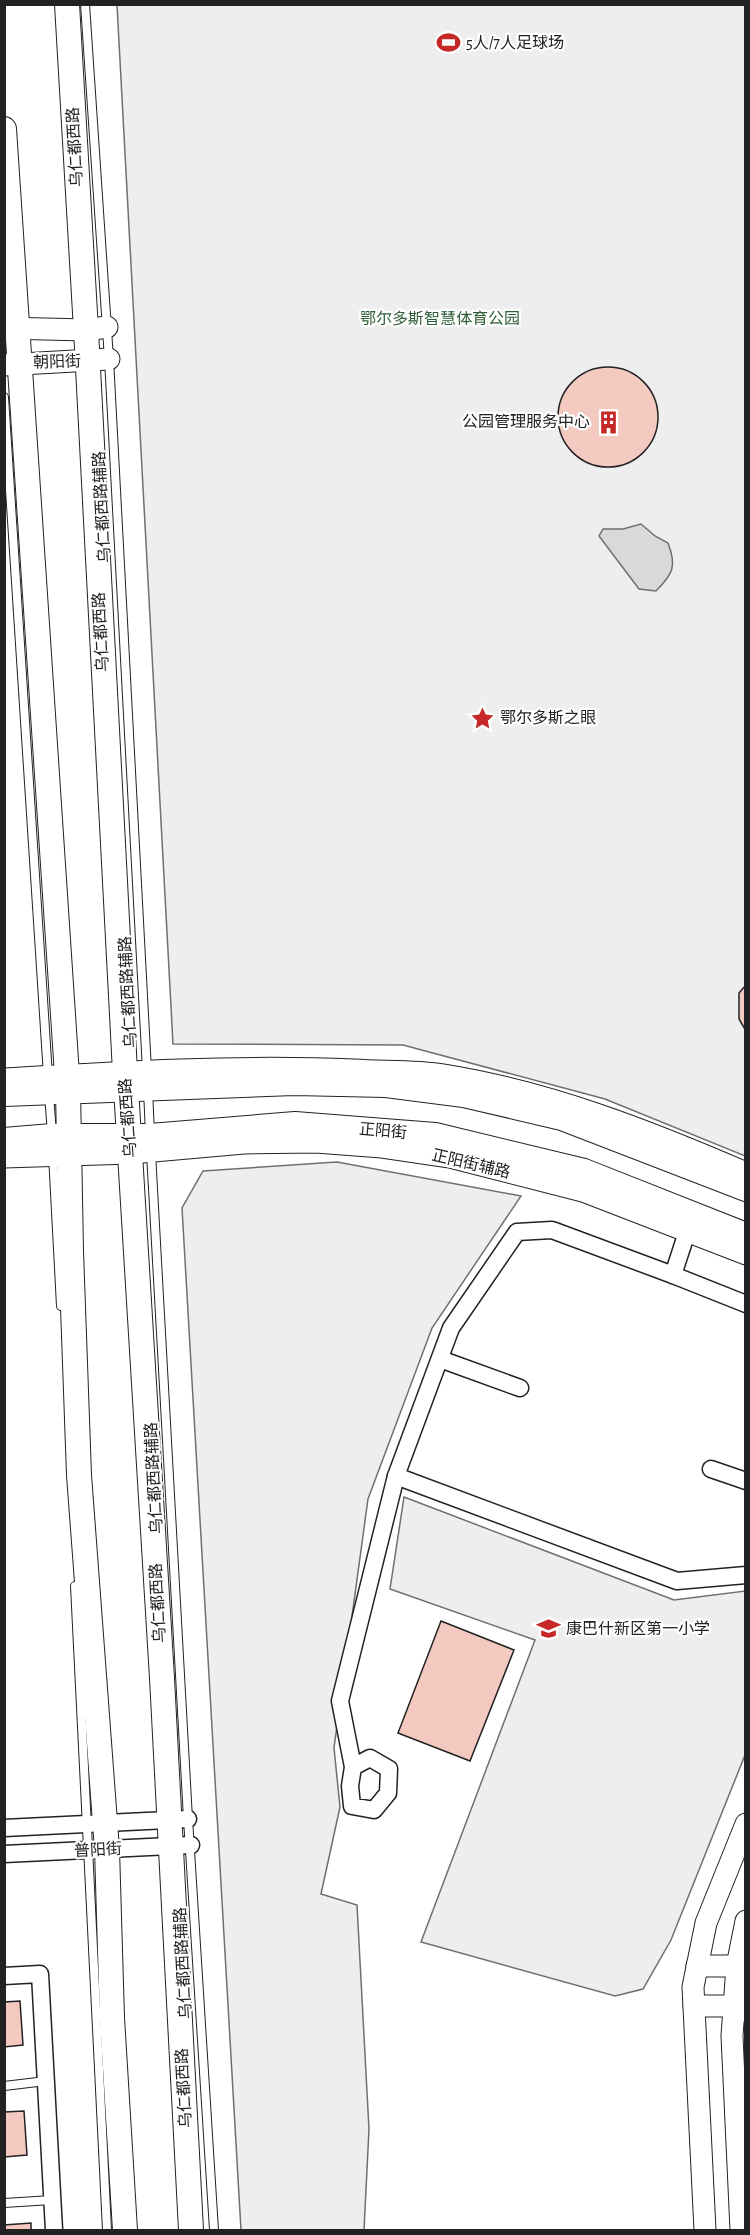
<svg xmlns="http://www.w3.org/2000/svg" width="750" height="2235" viewBox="0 0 750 2235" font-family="'Alegreya Sans','Noto Sans SC',sans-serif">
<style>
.green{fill:#eee;stroke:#6f6f6f;stroke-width:1.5}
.water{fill:#d9d9d9;stroke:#6f6f6f;stroke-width:1.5}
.building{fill:#f3c9c0;stroke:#222;stroke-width:1.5}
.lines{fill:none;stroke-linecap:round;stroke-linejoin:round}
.service-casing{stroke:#222;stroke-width:10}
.minor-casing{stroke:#222;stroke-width:19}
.tertiary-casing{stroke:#222;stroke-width:23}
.secondary-casing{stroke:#222;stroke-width:26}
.service{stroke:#fff;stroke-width:8}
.minor{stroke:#fff;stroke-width:16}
.tertiary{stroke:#fff;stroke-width:21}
.secondary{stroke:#fff;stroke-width:24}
.labels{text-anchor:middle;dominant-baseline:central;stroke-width:4.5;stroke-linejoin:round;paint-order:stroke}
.poi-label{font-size:16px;fill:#222;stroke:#fff;text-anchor:start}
.street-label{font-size:16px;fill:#222;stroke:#fff}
.park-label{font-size:16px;fill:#2f5e38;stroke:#fff}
</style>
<rect width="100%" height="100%" fill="#fff"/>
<!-- green -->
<g class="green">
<path d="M117,5H745V1156L605,1099L403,1045L173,1044Z"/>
<path d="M337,1162L521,1196L432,1328L368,1499L334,1748L340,1807L321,1894L357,1905L369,2129L364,2230H241L182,1208L203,1171Z"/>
<path d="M404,1497L674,1600L745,1591V1755L671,1940L643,1989L615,1996L421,1942L535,1640L390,1589Z"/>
</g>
<!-- water -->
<path class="water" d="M641,524L655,536L668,543C677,566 673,574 656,591L639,589L599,536L603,529H623Z"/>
<!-- building -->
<g class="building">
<circle cx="608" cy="417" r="50"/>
<path d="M746,985V1031L739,1019V993Z"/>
<path d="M441,1621L514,1650L470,1761L398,1733Z"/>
<path d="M20,2001L23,2045L4,2047V2002Z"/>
<path d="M24,2111L27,2155L4,2157V2112Z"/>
<path d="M31,2223V2230H4V2225Z"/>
</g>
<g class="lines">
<defs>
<g id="service">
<path d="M85,4L109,359L147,1071"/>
<path d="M4,397L48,1076"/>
<path d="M148,1090L150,1134"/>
<path d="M49,1095L52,1133"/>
<path d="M151,1153L188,1819L214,2230"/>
<path d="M53,1155L61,1306"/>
<path d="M75,1586L107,2230"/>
<path d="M4,2086L46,2081"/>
<path d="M4,2203L52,2200"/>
</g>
<g id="minor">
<path d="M673,1275L746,1304"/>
<path d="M440,1359L520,1388"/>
<path d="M711,1469L746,1481"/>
<path d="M396,1476L677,1581L746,1575"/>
<path d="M353,1767L370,1758L389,1769L388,1793L374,1810L352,1806L350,1786L353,1767L340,1701L396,1476L451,1328L517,1232L552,1230L673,1275L687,1232"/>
<path d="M4,1828L188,1819"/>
<path d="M4,1854L191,1845"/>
<path d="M4,1976L40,1974L54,2230"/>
</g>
<g id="tertiary">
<path d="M4,328L86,330L107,327"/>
<path d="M4,365L109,359"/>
<path d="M4,1079C121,1072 237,1065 354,1070C383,1072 415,1070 444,1075C549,1092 649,1131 746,1173"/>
<path d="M4,1157L131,1153L244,1143L316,1142L382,1147L450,1157L583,1191L746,1254"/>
<path d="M697,1966H737L746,1970"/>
<path d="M694,2006H734L746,2011"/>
<path d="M705,2230L693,1987L706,1923L746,1824"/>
<path d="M741,2230L732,2036L737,1966L746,1921"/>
</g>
<g id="secondary">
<path d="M67,4L86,330L125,1072L162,1678L191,2230"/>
<path d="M4,129L68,1090L71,1251L79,1475L107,1849L112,2018L125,2230"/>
<path d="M4,1094L294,1083L386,1085L464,1095L562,1118L746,1189"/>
<path d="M4,1140L52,1136H150L295,1124L435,1135L584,1171L746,1235"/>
</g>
</defs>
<!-- service casing -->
<use href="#service" class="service-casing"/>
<!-- minor casing -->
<use href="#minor" class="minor-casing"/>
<!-- tertiary casing -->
<use href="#tertiary" class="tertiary-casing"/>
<!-- secondary casing -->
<use href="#secondary" class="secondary-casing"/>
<!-- service -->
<use href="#service" class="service"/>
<!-- minor -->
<use href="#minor" class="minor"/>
<!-- tertiary -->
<use href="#tertiary" class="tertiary"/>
<!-- secondary -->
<use href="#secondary" class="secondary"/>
</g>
<!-- icons -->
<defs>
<symbol id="stadium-bare" viewBox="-9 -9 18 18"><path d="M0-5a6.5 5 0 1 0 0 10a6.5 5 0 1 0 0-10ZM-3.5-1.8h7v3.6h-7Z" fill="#c62828" stroke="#fff" stroke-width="2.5" paint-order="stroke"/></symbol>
<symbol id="building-bare" viewBox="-9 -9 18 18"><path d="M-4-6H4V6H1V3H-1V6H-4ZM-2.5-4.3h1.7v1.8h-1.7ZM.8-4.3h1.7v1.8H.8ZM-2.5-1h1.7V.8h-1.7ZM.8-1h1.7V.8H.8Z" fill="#c62828" stroke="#fff" stroke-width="2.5" paint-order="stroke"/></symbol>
<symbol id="sight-bare" viewBox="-9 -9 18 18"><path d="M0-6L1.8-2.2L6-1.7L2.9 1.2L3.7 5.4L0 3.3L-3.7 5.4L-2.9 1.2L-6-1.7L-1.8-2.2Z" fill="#c62828" stroke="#fff" stroke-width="2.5" paint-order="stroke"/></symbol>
<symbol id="school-bare" viewBox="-9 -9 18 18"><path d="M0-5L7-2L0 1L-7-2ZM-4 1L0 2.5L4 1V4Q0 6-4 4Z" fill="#c62828" stroke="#fff" stroke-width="2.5" paint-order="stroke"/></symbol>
</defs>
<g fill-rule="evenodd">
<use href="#stadium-bare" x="432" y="26" width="33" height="33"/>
<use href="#building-bare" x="592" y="406" width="33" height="33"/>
<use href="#sight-bare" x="466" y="702" width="33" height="33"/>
<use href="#school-bare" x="532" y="1612" width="33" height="33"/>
</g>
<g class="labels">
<!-- poi labels -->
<g class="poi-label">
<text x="466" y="43">5人/7人足球场</text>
<text x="590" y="422" text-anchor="end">公园管理服务中心</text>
<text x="500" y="718">鄂尔多斯之眼</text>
<text x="566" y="1629">康巴什新区第一小学</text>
</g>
<!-- street labels -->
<g class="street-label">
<text transform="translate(75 147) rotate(-93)">乌仁都西路</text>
<text transform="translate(57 362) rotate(-2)">朝阳街</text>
<text transform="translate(102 507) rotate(-93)">乌仁都西路辅路</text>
<text transform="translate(101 632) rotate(-93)">乌仁都西路</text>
<text transform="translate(128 992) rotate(-93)">乌仁都西路辅路</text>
<text transform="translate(128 1118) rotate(-94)">乌仁都西路</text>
<text transform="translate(383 1131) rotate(5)">正阳街</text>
<text transform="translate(471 1164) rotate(13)">正阳街辅路</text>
<text transform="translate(154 1478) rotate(-93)">乌仁都西路辅路</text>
<text transform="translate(158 1603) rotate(-93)">乌仁都西路</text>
<text transform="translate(98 1850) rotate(-3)">普阳街</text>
<text transform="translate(183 1963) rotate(-93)">乌仁都西路辅路</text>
<text transform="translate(184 2088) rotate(-93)">乌仁都西路</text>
</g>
<!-- park labels -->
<g class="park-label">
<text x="440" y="319">鄂尔多斯智慧体育公园</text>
</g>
</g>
<!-- border -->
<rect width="750" height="2235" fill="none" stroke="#222222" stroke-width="12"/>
</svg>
